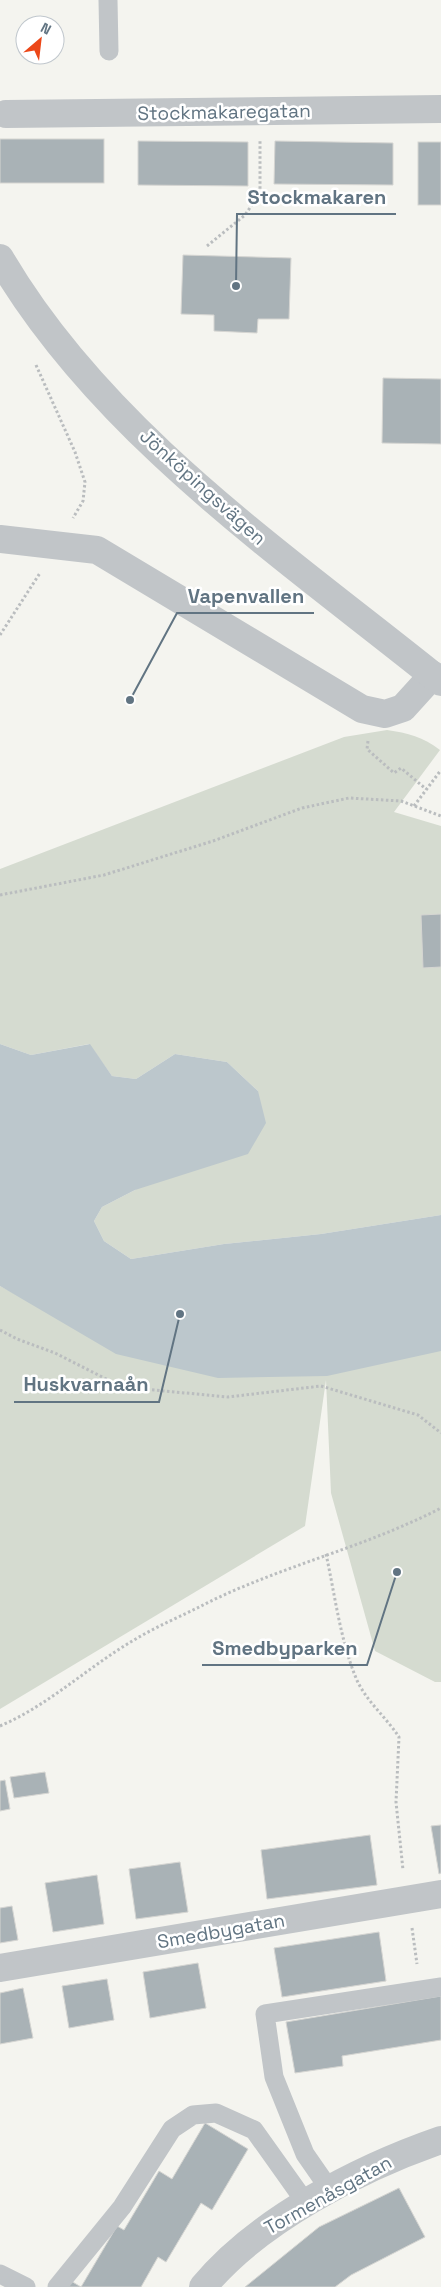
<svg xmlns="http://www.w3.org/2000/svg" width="441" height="2287" viewBox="0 0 441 2287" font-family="'Space Grotesk',sans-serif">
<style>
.green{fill:#d5dbd0}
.water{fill:#bcc7cc}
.building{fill:#a9b2b6;stroke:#d5d5d2}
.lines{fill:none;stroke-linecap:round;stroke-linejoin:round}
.path{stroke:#babdbf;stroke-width:3;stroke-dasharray:2.5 2.5;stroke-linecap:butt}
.service{stroke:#c1c5c8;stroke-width:19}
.minor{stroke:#c1c5c8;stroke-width:28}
.tertiary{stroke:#c1c5c8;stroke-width:28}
.labels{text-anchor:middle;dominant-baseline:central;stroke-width:5;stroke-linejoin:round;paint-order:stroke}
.street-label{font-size:19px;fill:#617482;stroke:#fff}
.leader{fill:none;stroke:#617482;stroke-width:2}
.callout-dot{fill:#617482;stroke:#fff;stroke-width:2}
.callout-label{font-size:20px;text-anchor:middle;font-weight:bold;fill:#617482;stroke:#fff;stroke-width:5;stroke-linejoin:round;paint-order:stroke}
</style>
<rect width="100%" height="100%" fill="#f4f4ef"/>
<!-- green -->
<g class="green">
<path d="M387,730C408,733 423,737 440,750L394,812L441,826V1215L321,1234L224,1244L131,1259L104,1241L94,1221L102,1207L135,1190L258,1091L227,1062L175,1054L136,1079L112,1076L89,1044L31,1055L0,1044V869L344,737Z"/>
<path d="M0,1286L15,1294L441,1347V1682H435L375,1651L331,1493L326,1380L305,1526L0,1709Z"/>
</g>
<!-- water -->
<path class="water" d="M0,1044L31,1055L90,1044L112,1076L136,1079L175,1054L227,1062L258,1091L266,1123L248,1154L135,1190L102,1207L94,1221L104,1241L131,1259L224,1244L321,1234L441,1215V1351L327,1376L218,1378L116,1354L0,1286Z"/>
<!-- building -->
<g class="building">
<rect x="0" y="139" width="104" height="44"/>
<path d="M138,141L248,142V186L138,185Z"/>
<path d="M275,141L393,143V185L274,184Z"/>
<rect x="418" y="142" width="23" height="63"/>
<path d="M183,255L291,258L289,319H258L257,333L214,331V315L181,314Z"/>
<path d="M383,378L441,379V444L382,443Z"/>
<path d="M441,914V967L423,968L421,915Z"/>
<path d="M45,1772L49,1793L14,1798L10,1777Z"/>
<path d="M5,1780L10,1809L0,1811V1781Z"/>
<path d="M441,1825V1873L439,1874L431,1826Z"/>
<path d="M370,1835L377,1885L267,1899L261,1850Z"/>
<path d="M180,1862L188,1912L136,1919L129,1869Z"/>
<path d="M97,1875L104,1924L53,1932L45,1883Z"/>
<path d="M12,1906L18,1940L0,1943V1908Z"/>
<path d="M379,1932L386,1981L282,1997L274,1948Z"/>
<path d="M198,1963L206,2008L150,2018L143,1972Z"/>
<path d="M107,1979L114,2020L69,2028L62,1986Z"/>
<path d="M23,1988L33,2038L0,2044V1993Z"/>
<path d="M441,1996V2040L342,2056L343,2066L295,2073L286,2022Z"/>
<path d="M205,2123L248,2149L212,2210L201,2203L166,2262L158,2257L141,2287H81L117,2226L124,2230L159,2171L172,2179Z"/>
<path d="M399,2188L425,2237L351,2275L335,2287H245L319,2227Z"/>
<path d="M71,2281L81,2287H67Z"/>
</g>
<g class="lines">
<!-- path -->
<g class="path">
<path d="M207,246L245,215L260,193V140"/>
<path d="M36,365L75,452L85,482L83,501L73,518"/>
<path d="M0,635L40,573"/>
<path d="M368,741L367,749L394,773L401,768L426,789"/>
<path d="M414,806L441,770"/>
<path d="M0,895L104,875L213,841L302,808L349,798L401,801L441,816"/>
<path d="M0,1330L17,1339L55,1353L122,1387L228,1397L321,1386L418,1415L441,1433"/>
<path d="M326,1554C335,1595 340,1639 356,1678C365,1700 386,1717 399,1737L396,1802L403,1870"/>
<path d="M0,1726C49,1705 88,1667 134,1640C157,1626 182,1616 205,1604C281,1566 366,1547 441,1508"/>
<path d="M412,1928L417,1964"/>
</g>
<!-- service -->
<g class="service">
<path d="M108,0L109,51"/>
<path d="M330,2190L305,2154L274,2077L265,2014L441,1987"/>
<path d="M0,2274L26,2287"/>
<path d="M57,2287L122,2207L172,2129L193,2115L216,2113L254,2130L306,2203"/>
</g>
<!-- minor -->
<g class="minor">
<path d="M6,114L441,109"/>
<path d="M0,539L97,550L362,709L385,714L403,708L433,675"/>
<path d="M0,1968L441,1894"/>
</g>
<!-- tertiary -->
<g class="tertiary">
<path d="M0,258C102,433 286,557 441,682"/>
<path d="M203,2287C258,2220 360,2168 441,2140"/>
</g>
</g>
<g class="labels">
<!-- street labels -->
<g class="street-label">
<text transform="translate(224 112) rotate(-1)">Stockmakaregatan</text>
<text transform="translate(203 487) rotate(42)">Jönköpingsvägen</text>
<text transform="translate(221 1931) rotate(-10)">Smedbygatan</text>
<text transform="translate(328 2195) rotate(-29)">Tormenåsgatan</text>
</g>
</g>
<!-- callouts -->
<path class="leader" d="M236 286L237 214H396M130 700L177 613H314M180 1314L159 1402H14M397 1572L367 1665H202"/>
<g class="callout-dot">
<circle cx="236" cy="286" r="5"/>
<circle cx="130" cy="700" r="5"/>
<circle cx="180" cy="1314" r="5"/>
<circle cx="397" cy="1572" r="5"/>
</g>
<g class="callout-label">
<text x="317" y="204">Stockmakaren</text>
<text x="246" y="603">Vapenvallen</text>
<text x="86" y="1391">Huskvarnaån</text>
<text x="285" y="1655">Smedbyparken</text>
</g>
<!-- north arrow -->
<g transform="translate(40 40) rotate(28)"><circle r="24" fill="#ffffff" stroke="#c0c7cd"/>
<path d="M0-4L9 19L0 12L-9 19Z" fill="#ec4718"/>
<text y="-8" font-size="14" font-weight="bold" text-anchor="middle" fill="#617482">N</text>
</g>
</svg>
